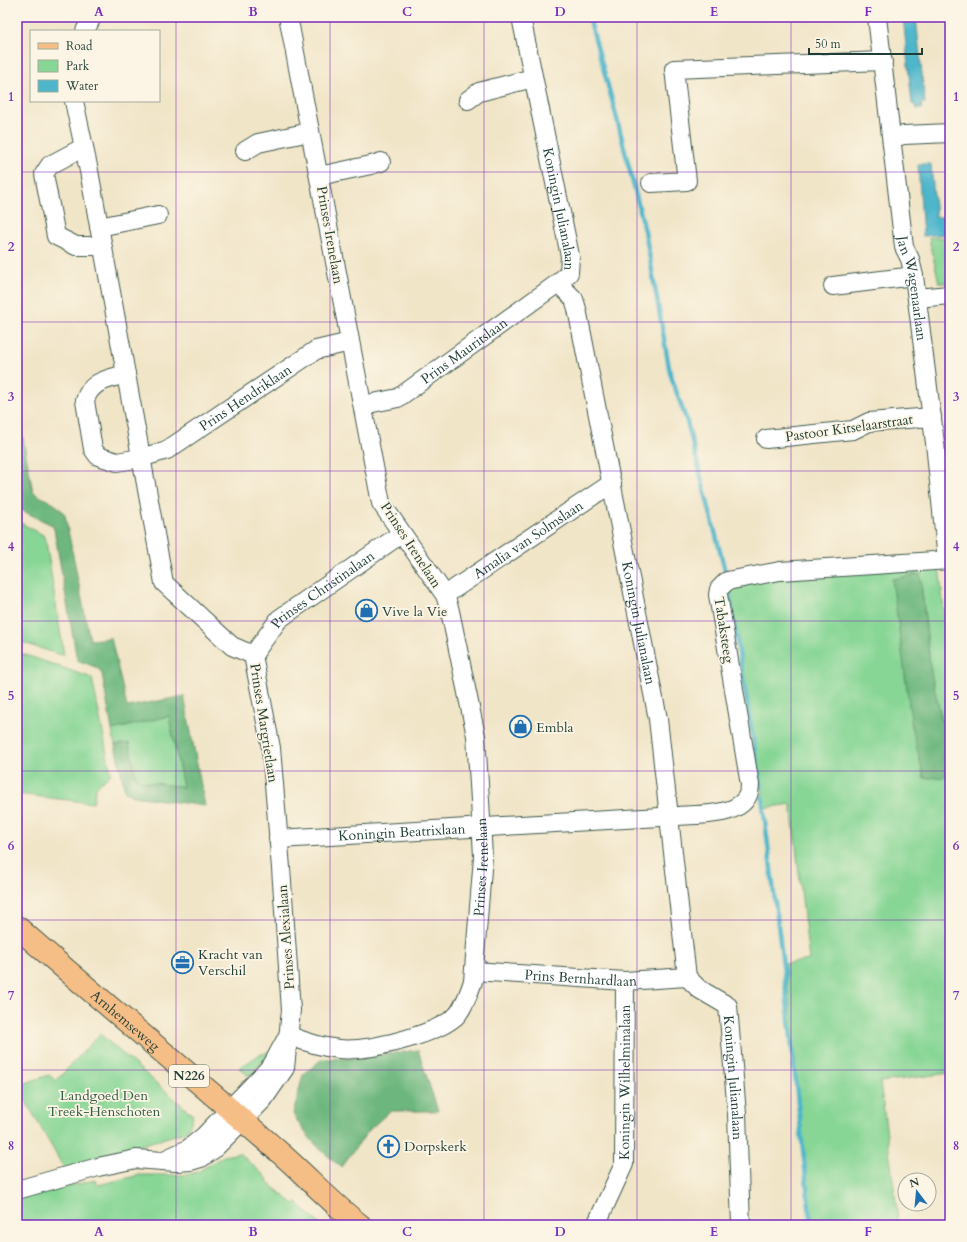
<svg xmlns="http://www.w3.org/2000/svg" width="967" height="1242" viewBox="0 0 967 1242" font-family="Cardo,serif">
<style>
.green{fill:#87d695;stroke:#538a64}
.forest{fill:#6db77e;stroke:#467a59}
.water{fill:#4db6cb;stroke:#367a80}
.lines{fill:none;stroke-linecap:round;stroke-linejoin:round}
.stream{stroke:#4db6cb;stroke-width:4.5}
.minor-casing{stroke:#3e564a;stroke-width:20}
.major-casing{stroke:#3e564a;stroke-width:24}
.minor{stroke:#fff;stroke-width:18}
.major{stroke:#f6be87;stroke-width:22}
.grid{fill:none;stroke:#7b2cbf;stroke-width:1;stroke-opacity:0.55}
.labels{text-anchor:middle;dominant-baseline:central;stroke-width:3.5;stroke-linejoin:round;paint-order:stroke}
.shield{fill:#fcf5e5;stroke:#617469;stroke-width:1}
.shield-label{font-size:13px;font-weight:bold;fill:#1f3d34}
.street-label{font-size:14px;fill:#1f3d34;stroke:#fcf5e5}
.poi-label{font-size:14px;fill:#1f3d34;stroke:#fcf5e5;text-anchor:start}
.park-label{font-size:14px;fill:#345c47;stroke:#fcf5e5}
.neatline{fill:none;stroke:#7b2cbf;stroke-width:1.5}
.grid-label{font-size:13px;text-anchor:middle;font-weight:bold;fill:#7b2cbf}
</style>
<rect width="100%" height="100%" fill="#fcf5e5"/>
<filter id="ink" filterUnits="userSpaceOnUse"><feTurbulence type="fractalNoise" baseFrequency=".025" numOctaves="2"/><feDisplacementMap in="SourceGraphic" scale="8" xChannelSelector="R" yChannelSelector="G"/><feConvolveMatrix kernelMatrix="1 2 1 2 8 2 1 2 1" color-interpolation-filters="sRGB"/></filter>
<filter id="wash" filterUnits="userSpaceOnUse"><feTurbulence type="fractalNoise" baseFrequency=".012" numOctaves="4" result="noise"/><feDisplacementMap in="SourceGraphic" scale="16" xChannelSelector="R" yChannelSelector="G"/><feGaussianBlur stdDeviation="0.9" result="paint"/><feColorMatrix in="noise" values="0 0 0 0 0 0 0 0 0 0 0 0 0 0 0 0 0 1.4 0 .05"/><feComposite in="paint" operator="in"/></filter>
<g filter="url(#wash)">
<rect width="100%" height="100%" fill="#f1e5c8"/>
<!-- green -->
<g class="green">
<path d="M950,237V283H939L929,238Z"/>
<path d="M17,523H21L43,535L46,542L64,655L58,654L17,641Z"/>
<path d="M939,565L950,667V757L931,673L920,574L892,579L924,778L950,777V1073L880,1082L899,1225H812L785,964L809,960L791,804L765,808L731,593L746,583L769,577Z"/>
<path d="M17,652L92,678L111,774L96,787L93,803L17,794Z"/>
<path d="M169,716L183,787L141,781L136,777L129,743L115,745L112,730Z"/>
<path d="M100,1034L193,1115L191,1123L185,1132L64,1168L17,1086L49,1075L56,1081Z"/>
<path d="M273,1051L249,1076L239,1068L259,1055Z"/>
<path d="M239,1153L267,1178L268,1183L294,1204L296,1202L321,1225H19L17,1222V1199L95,1180L98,1185L140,1175H186L197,1172L224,1156Z"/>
</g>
<!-- forest -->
<g class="forest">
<path d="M17,406L33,492C44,500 57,502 65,515L90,640L111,638L127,707L184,696L205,806L133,796L125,792L115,745L129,743L136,777L141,781L183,787L169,716L112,730L102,674L98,668L77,660L54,529L52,525L21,510L17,505Z"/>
<path d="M920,574L931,673L950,757V777L924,778L912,727L892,579Z"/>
<path d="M418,1050L438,1111H390L370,1129L341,1167C321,1151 306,1137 293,1114L303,1075L322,1059L356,1058Z"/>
</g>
<!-- water -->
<g class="water">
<path d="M903,17H916L925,103L921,104L922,109H916L915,105L912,104Z"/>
<path d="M918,164H931L936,217H950V234L923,236Z"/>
</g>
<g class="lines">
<!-- stream -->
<g class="stream">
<path d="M589,17L615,111L645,231L670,373L687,422L726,575"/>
<path d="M728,587L761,788"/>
<path d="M762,797L784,973L811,1225"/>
</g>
</g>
</g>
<g filter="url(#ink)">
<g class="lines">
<defs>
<g id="minor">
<path id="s1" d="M521,17L570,256L569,273L558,283L574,299L577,309L658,719L687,977L699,989L728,1006L737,1114L741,1225"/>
<path id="s2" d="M877,17L904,247L910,259L914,276L935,443L947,560"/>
<path d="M85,31L92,17"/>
<path d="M468,100L479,92L533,78"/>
<path d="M74,101L89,171L164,583L232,646L253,655"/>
<path d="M892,138L904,135L950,133"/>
<path d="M84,147L50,165L44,174L56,236L76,246H102"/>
<path d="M245,151L258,143L310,132"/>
<path d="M319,176L371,165L381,162"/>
<path d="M651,183L687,181L674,69L883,61"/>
<path d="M99,227L158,215"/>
<path d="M833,286L914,276"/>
<path d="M917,298L950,295"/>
<path id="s3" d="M126,374C108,379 90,381 85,401L93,449L98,456L117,462L141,458L167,450L316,350L350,342"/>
<path id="s4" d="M363,405L398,398L558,283"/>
<path d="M766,439L853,430L869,422L932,417"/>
<path id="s5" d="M445,595L612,483"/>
<path id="s6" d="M253,655L279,619L401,534"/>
<path id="s7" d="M278,839L678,816C701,814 749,818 750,785L718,595L719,589L727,581L780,571L950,560"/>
<path id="s8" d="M474,971L625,981L687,977"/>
<path id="s9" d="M288,1035C305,1042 321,1047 339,1049C367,1052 434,1035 455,1017C463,1010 470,990 473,981L483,857L480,800L476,736L450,611L445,595L381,503L289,21V17"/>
<path d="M166,1159L188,1149L204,1136L272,1065L285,1041"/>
<path d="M17,1190L98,1167L136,1159L176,1162L191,1161L201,1158L214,1149L263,1100L285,1068L291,1010L281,868L271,748L253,655"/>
<path id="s10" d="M596,1225L624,1164L625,981"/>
</g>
<g id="major">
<path id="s11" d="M17,927C103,1003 193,1076 279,1152C307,1176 331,1203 360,1225"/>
</g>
</defs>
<!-- minor casing -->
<use href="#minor" class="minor-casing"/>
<!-- major casing -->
<use href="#major" class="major-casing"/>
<!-- minor -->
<use href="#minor" class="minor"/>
<!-- major -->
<use href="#major" class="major"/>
</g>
</g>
<!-- grid -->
<path class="grid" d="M176,17V1225M330,17V1225M484,17V1225M637,17V1225M791,17V1225M17,172H950M17,322H950M17,471H950M17,621H950M17,771H950M17,920H950M17,1070H950"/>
<!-- icons -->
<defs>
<symbol id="shop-ring" viewBox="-11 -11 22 22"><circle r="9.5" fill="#fcf5e5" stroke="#1f6fb2" stroke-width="1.5"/><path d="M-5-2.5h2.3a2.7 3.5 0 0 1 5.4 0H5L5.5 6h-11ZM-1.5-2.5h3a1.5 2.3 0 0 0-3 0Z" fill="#1f6fb2"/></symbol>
<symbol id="office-ring" viewBox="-11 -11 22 22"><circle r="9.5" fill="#fcf5e5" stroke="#1f6fb2" stroke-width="1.5"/><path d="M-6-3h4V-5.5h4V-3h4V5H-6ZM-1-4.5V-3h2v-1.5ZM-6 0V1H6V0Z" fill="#1f6fb2"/></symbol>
<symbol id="church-ring" viewBox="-11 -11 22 22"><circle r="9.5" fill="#fcf5e5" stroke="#1f6fb2" stroke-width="1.5"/><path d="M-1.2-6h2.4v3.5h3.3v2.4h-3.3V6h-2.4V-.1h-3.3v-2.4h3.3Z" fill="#1f6fb2"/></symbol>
</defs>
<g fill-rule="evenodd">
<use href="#shop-ring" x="354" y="598" width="25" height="25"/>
<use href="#shop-ring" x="508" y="714" width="25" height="25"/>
<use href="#office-ring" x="170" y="950" width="25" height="25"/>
<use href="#church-ring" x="376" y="1134" width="25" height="25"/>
</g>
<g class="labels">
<!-- shield labels -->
<rect class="shield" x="169" y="1065" width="40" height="22" rx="3"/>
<g class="shield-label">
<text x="189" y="1076">N226</text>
</g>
<!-- street labels -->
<g class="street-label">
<text stroke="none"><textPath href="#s1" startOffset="196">Koningin Julianalaan</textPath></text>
<text transform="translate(330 235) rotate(80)">Prinses Irenelaan</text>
<text stroke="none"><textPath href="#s2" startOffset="274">Jan Wagenaarlaan</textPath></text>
<text stroke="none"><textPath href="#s4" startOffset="117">Prins Mauritslaan</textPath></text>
<text stroke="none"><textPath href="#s3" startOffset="275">Prins Hendriklaan</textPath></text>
<text transform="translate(849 428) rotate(-8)">Pastoor Kitselaarstraat</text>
<text stroke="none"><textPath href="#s5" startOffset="100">Amalia van Solmslaan</textPath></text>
<text transform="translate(411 545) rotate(57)">Prinses Irenelaan</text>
<text stroke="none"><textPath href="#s6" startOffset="97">Prinses Christinalaan</textPath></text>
<text stroke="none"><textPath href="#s1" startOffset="629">Koningin Julianalaan</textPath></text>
<text transform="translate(724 630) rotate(81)">Tabaksteeg</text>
<text transform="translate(264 723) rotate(81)">Prinses Margrietlaan</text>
<text stroke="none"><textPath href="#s7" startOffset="124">Koningin Beatrixlaan</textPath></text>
<text stroke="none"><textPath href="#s9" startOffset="330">Prinses Irenelaan</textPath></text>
<text transform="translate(286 937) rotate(-94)">Prinses Alexialaan</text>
<text stroke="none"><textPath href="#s8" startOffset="107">Prins Bernhardlaan</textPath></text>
<text stroke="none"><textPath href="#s11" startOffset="143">Arnhemseweg</textPath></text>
<text stroke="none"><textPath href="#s1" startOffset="1109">Koningin Julianalaan</textPath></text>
<text stroke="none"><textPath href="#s10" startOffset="149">Koningin Wilhelminalaan</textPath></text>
</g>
<!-- poi labels -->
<g class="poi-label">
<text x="382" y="611">Vive la Vie</text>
<text x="536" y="727">Embla</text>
<text x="198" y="954">Kracht van<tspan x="198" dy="16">Verschil</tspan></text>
<text x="404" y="1146">Dorpskerk</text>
</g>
<!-- park labels -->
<g class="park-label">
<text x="104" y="1095">Landgoed Den<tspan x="104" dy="16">Treek-Henschoten</tspan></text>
</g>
</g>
<!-- margin -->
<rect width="967" height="1242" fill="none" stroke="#fcf5e5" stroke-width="44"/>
<!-- legend -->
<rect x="30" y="30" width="130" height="72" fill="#fcf5e5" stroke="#a4ab9e"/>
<rect x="38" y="43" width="20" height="6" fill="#f6be87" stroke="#a4ab9e"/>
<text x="66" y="50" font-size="12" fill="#1f3d34">Road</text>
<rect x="38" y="60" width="20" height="12" fill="#87d695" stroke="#a4ab9e"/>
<text x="66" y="70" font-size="12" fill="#1f3d34">Park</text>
<rect x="38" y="80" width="20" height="12" fill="#4db6cb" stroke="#a4ab9e"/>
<text x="66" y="90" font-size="12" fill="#1f3d34">Water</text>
<!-- north arrow -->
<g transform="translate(917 1192) rotate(344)"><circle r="19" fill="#fcf5e5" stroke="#a4ab9e"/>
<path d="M0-3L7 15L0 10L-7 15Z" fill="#1f6fb2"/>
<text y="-6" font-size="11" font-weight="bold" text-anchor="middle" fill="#1f3d34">N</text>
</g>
<!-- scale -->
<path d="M809 48v6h113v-6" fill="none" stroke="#1f3d34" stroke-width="2"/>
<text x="815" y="48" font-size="12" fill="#1f3d34" stroke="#fcf5e5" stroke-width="3" paint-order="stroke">50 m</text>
<rect x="22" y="22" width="923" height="1198" class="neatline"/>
<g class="grid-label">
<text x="99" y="16">A</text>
<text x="253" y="16">B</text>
<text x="407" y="16">C</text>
<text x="560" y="16">D</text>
<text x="714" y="16">E</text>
<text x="868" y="16">F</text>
<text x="11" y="101">1</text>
<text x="956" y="101">1</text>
<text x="11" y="251">2</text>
<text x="956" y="251">2</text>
<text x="11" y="401">3</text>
<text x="956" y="401">3</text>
<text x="11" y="551">4</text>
<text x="956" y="551">4</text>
<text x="11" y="700">5</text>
<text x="956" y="700">5</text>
<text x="11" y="850">6</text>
<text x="956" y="850">6</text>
<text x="11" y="1000">7</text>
<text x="956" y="1000">7</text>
<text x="11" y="1150">8</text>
<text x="956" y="1150">8</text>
<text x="99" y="1236">A</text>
<text x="253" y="1236">B</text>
<text x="407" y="1236">C</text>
<text x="560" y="1236">D</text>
<text x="714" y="1236">E</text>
<text x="868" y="1236">F</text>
</g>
</svg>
